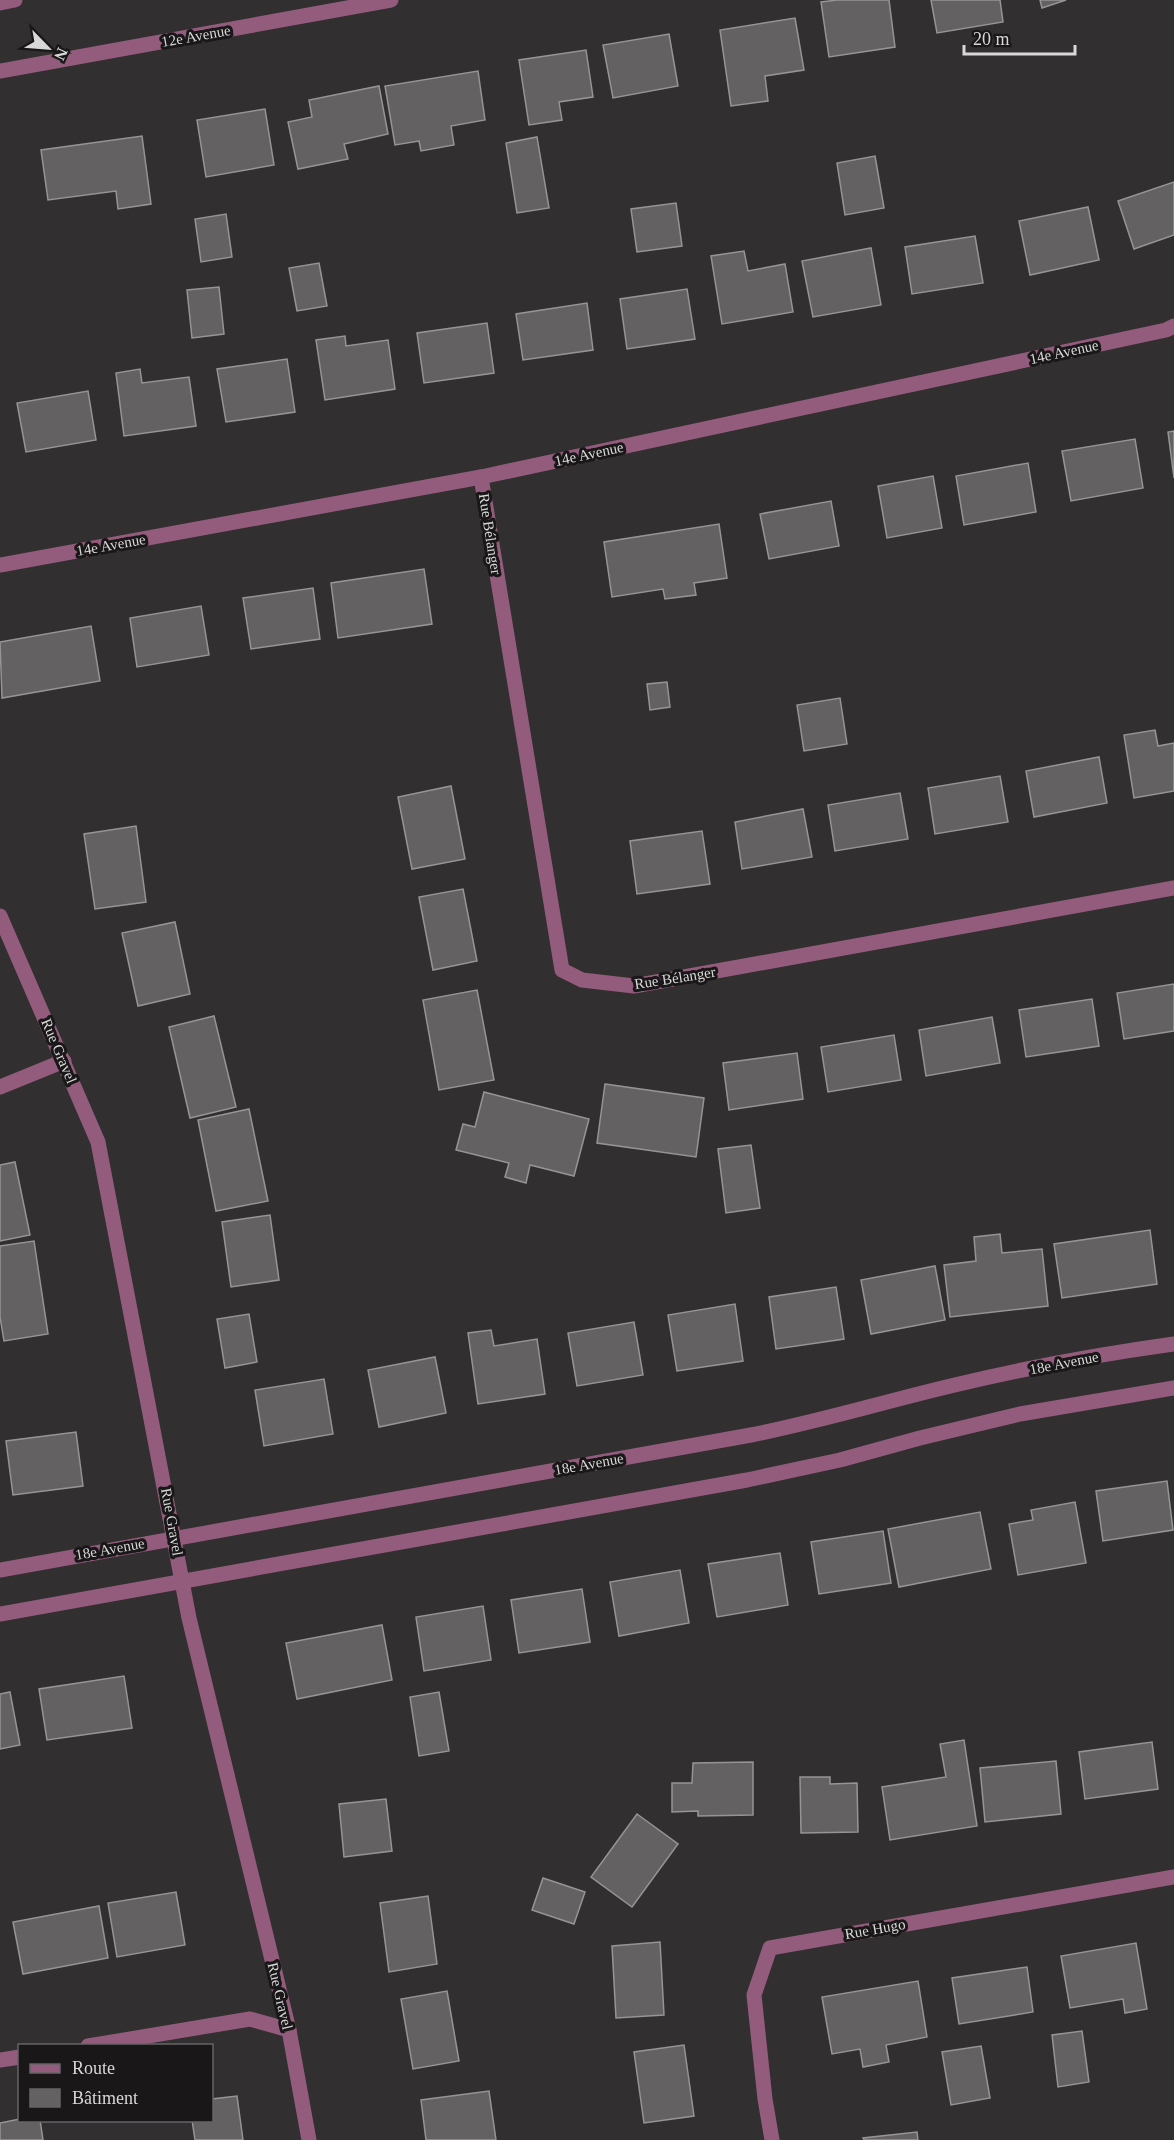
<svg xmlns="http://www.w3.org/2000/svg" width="1174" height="2140" viewBox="0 0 1174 2140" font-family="'Times New Roman',serif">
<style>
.building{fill:#646162;stroke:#979495;stroke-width:1.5}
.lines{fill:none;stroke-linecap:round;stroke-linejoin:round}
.minor{stroke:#945c7c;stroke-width:15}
.labels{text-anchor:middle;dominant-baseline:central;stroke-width:6;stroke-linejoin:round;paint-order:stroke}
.street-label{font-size:15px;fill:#d9d8d8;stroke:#191718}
</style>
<rect width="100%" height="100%" fill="#322f30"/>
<!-- building -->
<g class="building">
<path d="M837,0H889L895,47L829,57L821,2Z"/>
<path d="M931,0H1000L1003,22L937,33Z"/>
<path d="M1040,0H1066L1042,8Z"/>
<path d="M795,18L804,70L765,76L768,101L731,106L720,30Z"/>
<path d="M669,34L678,86L613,98L603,45Z"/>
<path d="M586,50L593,97L559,102L562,120L529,125L519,60Z"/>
<path d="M478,71L485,120L451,126L454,145L421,151L419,141L395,145L385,86Z"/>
<path d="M379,86L388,134L344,144L348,159L298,169L288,122L312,117L309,100Z"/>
<path d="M265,109L274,165L206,177L197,120Z"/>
<path d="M142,136L151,204L118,209L116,191L48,200L41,150Z"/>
<path d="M537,137L549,208L517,213L506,143Z"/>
<path d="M875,156L884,208L845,215L837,163Z"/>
<path d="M1174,182V235L1134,249L1118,201Z"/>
<path d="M676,203L682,246L637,252L631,209Z"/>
<path d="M1088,207L1099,260L1030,275L1019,221Z"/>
<path d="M226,214L232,257L201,262L195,219Z"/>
<path d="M975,236L983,283L912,294L905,247Z"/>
<path d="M871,248L881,305L813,317L802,261Z"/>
<path d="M744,251L748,271L785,264L793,312L722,324L711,256Z"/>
<path d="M319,263L327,306L297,311L289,268Z"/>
<path d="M219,287L224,334L192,338L187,290Z"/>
<path d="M687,289L695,339L627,349L620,299Z"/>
<path d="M587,303L593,350L523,360L516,314Z"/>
<path d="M487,323L494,373L424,383L417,333Z"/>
<path d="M345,336L346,346L388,340L395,389L325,400L316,340Z"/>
<path d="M287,359L295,412L226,422L217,369Z"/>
<path d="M140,369L142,383L189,377L196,426L124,436L116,373Z"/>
<path d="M88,391L96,440L26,452L17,403Z"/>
<path d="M1174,431V478L1168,432Z"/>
<path d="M1135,439L1143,488L1071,501L1062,451Z"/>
<path d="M1028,463L1036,512L964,525L956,476Z"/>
<path d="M933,476L942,528L887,538L878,486Z"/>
<path d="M831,501L839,546L769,559L760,514Z"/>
<path d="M719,524L727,578L694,583L696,595L665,599L663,589L612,597L604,542Z"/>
<path d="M424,569L432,624L338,638L331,583Z"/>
<path d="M313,588L320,639L251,649L243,598Z"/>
<path d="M201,606L209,655L137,667L130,618Z"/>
<path d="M91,626L100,681L2,698L0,642Z"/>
<path d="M667,682L670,707L650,710L647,684Z"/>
<path d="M840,698L847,744L804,751L797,705Z"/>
<path d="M1155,730L1158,746L1174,743V791L1134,798L1124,735Z"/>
<path d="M1099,757L1107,803L1034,817L1026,771Z"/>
<path d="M1000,776L1008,822L935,834L928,788Z"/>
<path d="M451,786L465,859L412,869L398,797Z"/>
<path d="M900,793L908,839L835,851L828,805Z"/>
<path d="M803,809L812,857L742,869L735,822Z"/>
<path d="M136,826L146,902L95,909L84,834Z"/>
<path d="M702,831L710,884L637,894L630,841Z"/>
<path d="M463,889L477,961L433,970L419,897Z"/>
<path d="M175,922L190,994L138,1006L122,933Z"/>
<path d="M1174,984V1031L1124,1039L1117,993Z"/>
<path d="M477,990L494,1080L439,1090L423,1000Z"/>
<path d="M1092,999L1099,1046L1026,1057L1019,1010Z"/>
<path d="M214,1016L236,1107L190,1118L169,1027Z"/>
<path d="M992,1017L1000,1063L926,1076L919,1030Z"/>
<path d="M894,1035L901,1080L828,1092L821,1047Z"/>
<path d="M797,1053L803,1099L729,1110L723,1063Z"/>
<path d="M605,1084L704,1098L696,1157L597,1143Z"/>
<path d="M484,1092L589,1119L574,1176L530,1165L526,1183L505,1177L509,1163L456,1150L463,1124L475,1127Z"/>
<path d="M249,1109L268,1201L216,1211L198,1120Z"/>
<path d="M751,1145L760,1208L726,1213L718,1149Z"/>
<path d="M15,1162L30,1235L0,1241V1165Z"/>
<path d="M270,1215L279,1280L231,1287L222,1222Z"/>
<path d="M1150,1230L1157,1284L1062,1298L1054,1244Z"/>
<path d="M1000,1234L1002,1253L1042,1249L1048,1306L950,1317L944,1265L976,1261L974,1237Z"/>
<path d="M34,1241L48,1334L4,1341L0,1317V1246Z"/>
<path d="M935,1266L945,1320L871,1334L861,1280Z"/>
<path d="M836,1287L844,1339L776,1349L769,1297Z"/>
<path d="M735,1304L743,1361L677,1371L668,1315Z"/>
<path d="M249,1314L257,1362L225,1368L217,1319Z"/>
<path d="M634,1322L643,1375L577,1386L568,1333Z"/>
<path d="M491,1330L494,1346L537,1339L545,1394L478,1404L468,1333Z"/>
<path d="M435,1357L446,1413L379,1427L368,1370Z"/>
<path d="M324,1379L333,1434L264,1446L255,1390Z"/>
<path d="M76,1432L83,1486L13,1495L6,1441Z"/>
<path d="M1167,1481L1173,1530L1103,1541L1096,1491Z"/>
<path d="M1075,1502L1086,1563L1018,1575L1009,1524L1033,1520L1031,1510Z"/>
<path d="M980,1512L991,1569L899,1587L888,1529Z"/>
<path d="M883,1531L891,1583L819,1594L811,1542Z"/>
<path d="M780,1553L788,1605L717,1617L708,1564Z"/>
<path d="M680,1570L689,1623L619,1636L610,1582Z"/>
<path d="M582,1589L590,1642L519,1653L511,1600Z"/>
<path d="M483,1606L491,1660L424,1671L416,1617Z"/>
<path d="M382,1625L392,1680L297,1699L286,1643Z"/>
<path d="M124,1676L132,1728L47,1740L39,1689Z"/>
<path d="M10,1692L20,1745L0,1749V1694Z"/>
<path d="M439,1692L449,1751L419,1756L410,1697Z"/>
<path d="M964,1740L977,1826L890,1840L882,1787L946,1777L940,1744Z"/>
<path d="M1152,1742L1158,1789L1085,1799L1079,1752Z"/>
<path d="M1056,1761L1061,1814L985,1822L980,1768Z"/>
<path d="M753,1762V1815L698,1816V1811L672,1812V1783H692L693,1763Z"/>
<path d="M800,1777H830V1784L857,1783L858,1832L801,1833Z"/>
<path d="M386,1799L392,1851L344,1857L339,1804Z"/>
<path d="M637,1814L678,1844L632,1907L591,1877Z"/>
<path d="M543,1878L585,1892L574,1924L532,1910Z"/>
<path d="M176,1892L185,1945L117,1957L108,1903Z"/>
<path d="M428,1896L437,1964L389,1972L380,1903Z"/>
<path d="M99,1906L108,1958L23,1974L13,1922Z"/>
<path d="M660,1942L664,2015L616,2018L612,1946Z"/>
<path d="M1136,1943L1147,2009L1125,2013L1123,1999L1070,2008L1061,1956Z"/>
<path d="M1027,1967L1033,2012L959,2024L952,1978Z"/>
<path d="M918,1981L927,2037L886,2045L889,2062L863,2067L860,2049L832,2054L822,1997Z"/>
<path d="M447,1991L459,2061L413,2069L401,1999Z"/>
<path d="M1082,2031L1089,2082L1058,2087L1052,2035Z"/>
<path d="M684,2045L694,2116L644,2123L634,2052Z"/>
<path d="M981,2046L990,2098L951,2105L942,2052Z"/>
<path d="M489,2091L496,2140H426L421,2100Z"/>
<path d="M237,2096L243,2140H195L192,2120H212V2099Z"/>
<path d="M20,2119L40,2120L43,2140H0V2123Z"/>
<path d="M917,2132L918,2140H864L863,2138Z"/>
</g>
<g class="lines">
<!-- minor -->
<g class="minor">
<path d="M0,3L15,0"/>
<path d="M0,71L391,0"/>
<path d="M481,477L562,970L582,980L634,986L1174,888"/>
<path d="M0,565L481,477L1166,330L1174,326"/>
<path d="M0,916L98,1142L189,1618L289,2030L309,2140"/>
<path d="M0,1087L64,1061"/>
<path d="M0,1570L751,1435C822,1421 890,1400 959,1384C1030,1367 1102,1354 1174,1344"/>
<path d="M0,1614L747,1480L840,1460L920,1438L1020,1414L1174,1388"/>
<path d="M88,2046L250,2019L289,2030"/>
<path d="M0,2060L20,2057"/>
<path d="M772,2140L765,2099L754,1995L770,1948L1174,1877"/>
</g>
</g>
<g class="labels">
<!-- street labels -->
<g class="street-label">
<text transform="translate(196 36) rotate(-10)">12e Avenue</text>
<text transform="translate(1064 352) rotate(-12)">14e Avenue</text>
<text transform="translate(589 454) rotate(-12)">14e Avenue</text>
<text transform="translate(490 534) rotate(81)">Rue Bélanger</text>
<text transform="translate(111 545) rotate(-10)">14e Avenue</text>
<text transform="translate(675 978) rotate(-9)">Rue Bélanger</text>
<text transform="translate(59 1051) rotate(67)">Rue Gravel</text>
<text transform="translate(1064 1363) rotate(-11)">18e Avenue</text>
<text transform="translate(589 1464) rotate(-10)">18e Avenue</text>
<text transform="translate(172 1522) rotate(80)">Rue Gravel</text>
<text transform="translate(110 1549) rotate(-10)">18e Avenue</text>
<text transform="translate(875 1929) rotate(-10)">Rue Hugo</text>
<text transform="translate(280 1996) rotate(77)">Rue Gravel</text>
</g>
</g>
<!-- legend -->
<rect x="18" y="2044" width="195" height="78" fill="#191718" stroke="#666465" stroke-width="1.5"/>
<rect x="30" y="2064" width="30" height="9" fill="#945c7c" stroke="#666465" stroke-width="1.5"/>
<text x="72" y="2074" font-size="18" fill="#d9d8d8">Route</text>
<rect x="30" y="2089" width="30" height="18" fill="#646162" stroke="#666465" stroke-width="1.5"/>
<text x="72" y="2104" font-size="18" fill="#d9d8d8">Bâtiment</text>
<!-- north arrow -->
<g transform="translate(48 48) rotate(115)" stroke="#191718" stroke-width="4.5" paint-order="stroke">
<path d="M0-4.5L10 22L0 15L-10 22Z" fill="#d9d8d8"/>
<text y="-9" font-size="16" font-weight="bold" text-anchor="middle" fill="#d9d8d8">N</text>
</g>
<!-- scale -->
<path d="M964 45v9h111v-9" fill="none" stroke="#d9d8d8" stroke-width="3"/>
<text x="973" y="45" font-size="18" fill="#d9d8d8" stroke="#191718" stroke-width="4.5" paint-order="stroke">20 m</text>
</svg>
